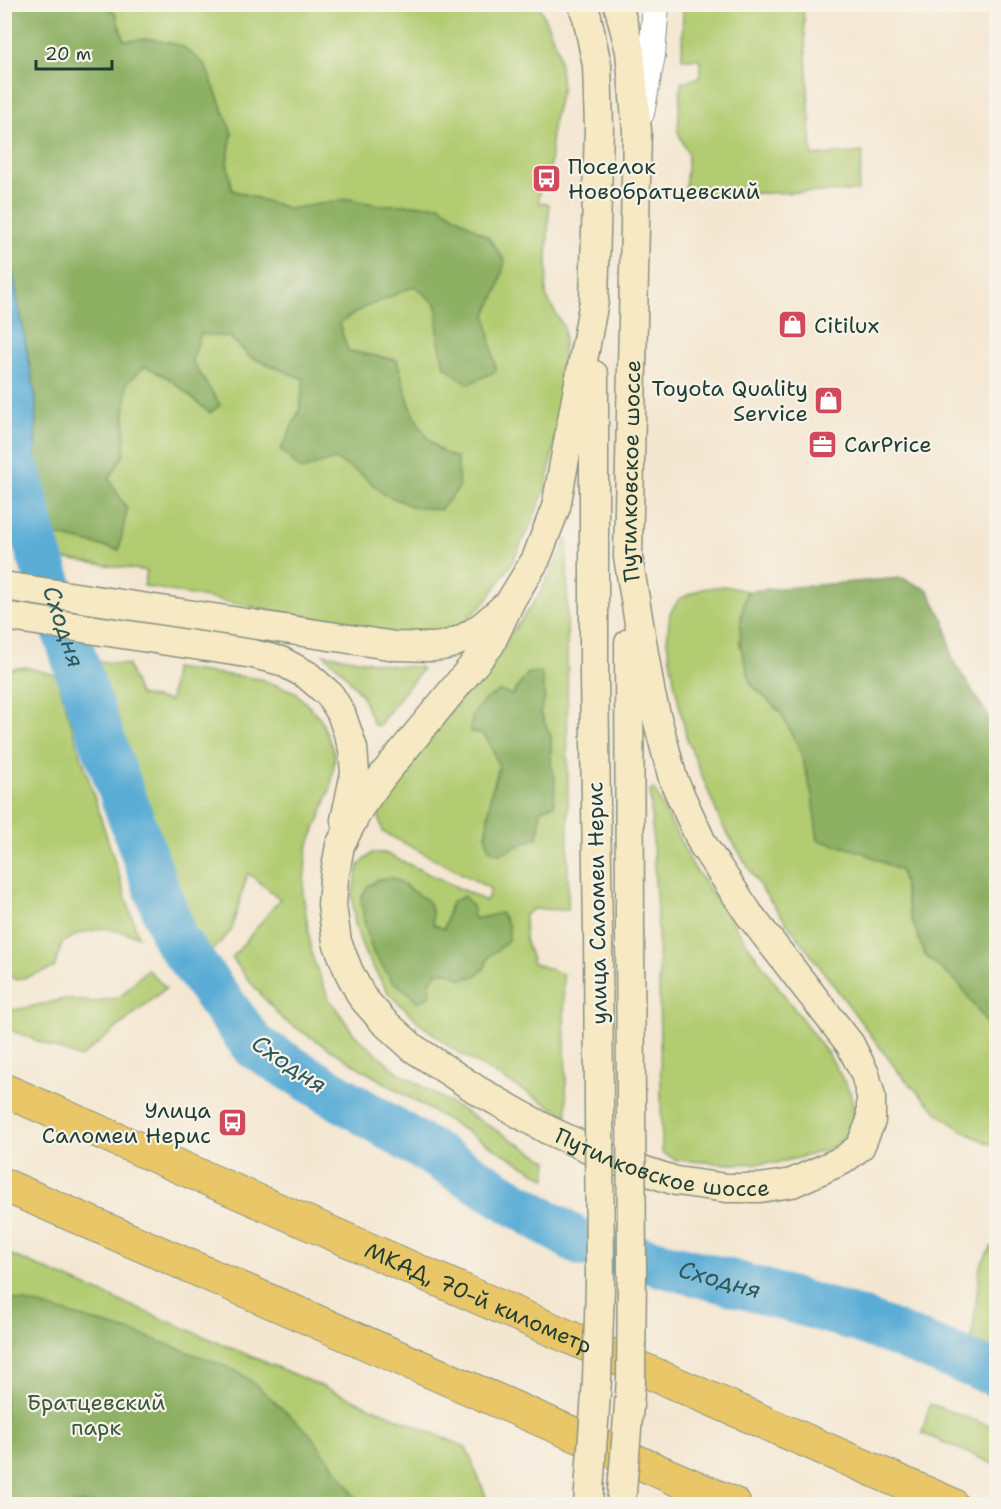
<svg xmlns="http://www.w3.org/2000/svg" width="1001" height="1509" viewBox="0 0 1001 1509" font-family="'Shantell Sans',sans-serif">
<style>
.green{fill:#b2cc72;stroke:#688453;stroke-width:1.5;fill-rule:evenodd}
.forest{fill:#8db064;stroke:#56764c;stroke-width:1.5}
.water{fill:#5badd6;stroke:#3d7585;stroke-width:1.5}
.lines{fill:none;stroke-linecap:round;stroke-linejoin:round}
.river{stroke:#5badd6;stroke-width:46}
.tertiary-casing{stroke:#8a9283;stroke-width:28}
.secondary-casing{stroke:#8a9283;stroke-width:31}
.trunk-casing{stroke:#8a9283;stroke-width:35}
.tertiary{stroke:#fff;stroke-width:26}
.secondary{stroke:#f6e9c3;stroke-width:28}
.trunk{stroke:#e9c769;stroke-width:33}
.secondary-bridge-casing{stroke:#8a9283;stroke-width:31;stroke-linecap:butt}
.secondary-bridge{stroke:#f6e9c3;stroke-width:28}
.labels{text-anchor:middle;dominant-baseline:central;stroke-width:4.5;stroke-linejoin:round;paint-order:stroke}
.poi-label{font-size:22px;fill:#1f3d34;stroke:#f7f3e8;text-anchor:start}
.street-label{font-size:22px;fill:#1f3d34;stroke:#f7f3e8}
.park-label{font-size:22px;fill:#3c5a40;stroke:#f7f3e8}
.water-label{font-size:24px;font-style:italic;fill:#2e595c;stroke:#f7f3e8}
</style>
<rect width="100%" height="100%" fill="#f7f3e8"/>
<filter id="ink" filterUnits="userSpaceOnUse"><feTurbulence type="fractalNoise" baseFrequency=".0167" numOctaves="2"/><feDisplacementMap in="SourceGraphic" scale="12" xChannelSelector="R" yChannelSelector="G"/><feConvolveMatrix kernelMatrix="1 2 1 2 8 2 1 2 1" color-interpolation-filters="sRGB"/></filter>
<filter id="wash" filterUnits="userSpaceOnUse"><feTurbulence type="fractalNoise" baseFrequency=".008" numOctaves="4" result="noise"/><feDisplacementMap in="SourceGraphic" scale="24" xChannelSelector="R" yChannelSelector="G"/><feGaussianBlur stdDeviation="1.35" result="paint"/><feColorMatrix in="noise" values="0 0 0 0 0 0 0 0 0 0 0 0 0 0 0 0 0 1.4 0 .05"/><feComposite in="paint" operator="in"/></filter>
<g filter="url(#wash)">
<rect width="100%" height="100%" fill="#f4e7d2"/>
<!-- green -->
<g class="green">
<path d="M106,5H539L558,50L562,87L552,128L550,169L540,170L539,203L549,204L546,296L564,328L562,406L546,487L531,523L512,563L484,604L461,624L433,633L403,635L374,630L144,586L147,571L58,558L51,534L119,550L126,509L109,479L124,454L125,408L127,383L145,366L170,379L210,413L220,405L192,361L200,334L230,337L250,357L304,379L300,409L281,450L335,459L361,474L384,494L457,459C451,456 445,454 440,450C412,428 406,392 397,360L348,351L339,323L363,308L415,286L437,305L438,338L496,371L485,315L498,289L439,205H379L349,199L290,209L232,190L227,162L232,133L205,65L153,39L124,40L115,13Z"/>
<path d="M683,5H803L812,156L863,152L858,191L685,195L688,154L678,132L681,83L700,77V59H682Z"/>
<path d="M567,539L568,910L533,909L525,915V939L533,963L563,974L567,1116L454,1050L422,1025L389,994L365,954L355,925L352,895L359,865L372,853H385L486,901L491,889L383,832C376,811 378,807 389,789L486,667L538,597ZM528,673L545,699L540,712L551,737V764L555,778L541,809L538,837L525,842L489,849L486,836L491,794L499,767L491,745L483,734ZM405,884L413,894L426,899L432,911V924L444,929L451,903L474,919L500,948L489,956L484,969L461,979L450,972H437L430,982L429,996L418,1002L408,992L393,982Z"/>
<path d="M724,586L747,591L741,616L751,684L781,713L801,752L812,795L818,840L862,852L901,871L910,915L925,955L959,984L984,1019L996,1043V1146L990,1144L965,1132L939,1114L900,1074L763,891L721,823L687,739L675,686L667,641L670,613L679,599L702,589Z"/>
<path d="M324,654L394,666L419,667L422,669L378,726L374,725L362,696L343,672Z"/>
<path d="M98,661L128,665L139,695L170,701L174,668L260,679L295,692L321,719L335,755L331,786L322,812L307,849L303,894L312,956L328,997L354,1034L398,1072L548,1161L546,1179L363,1070L282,1019L251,983L232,958L280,899L248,873L231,931L208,955L189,920L168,864Z"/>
<path d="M25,667L56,675L138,936L105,928L80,933L62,943L54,968L17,980L4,974V670Z"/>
<path d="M654,789L693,866L762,965L830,1057L850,1092L854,1111L851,1124L845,1136L832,1147L810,1155L776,1163L731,1164L677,1160L662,1153L658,932L650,791Z"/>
<path d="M147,969L166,988L80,1058L5,1028V1005L15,1010L65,999L92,1002L120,997Z"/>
<path d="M991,1247L996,1255V1356L971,1347L980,1266Z"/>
<path d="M4,1252L466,1447L489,1504H5Z"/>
<path d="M930,1404L996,1428V1465L922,1433Z"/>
</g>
<!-- forest -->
<g class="forest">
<path d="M5,5H106L115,13L124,40L153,39L182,46L205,65L232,133L227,162L232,190L290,209L349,199L379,205H439L489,238L505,261L498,289L486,315L496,371L469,384L445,367L438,338L437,305L415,286L363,308L339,323L348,351L397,360C406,392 412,428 440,450C445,454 451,456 457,458L459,488L440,510L411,506L384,494L361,474L335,459L301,470L281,450L300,409L304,379L250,357L230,337L201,334L192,361L220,405L210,413L170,379L145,366L127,383L125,408L124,454L109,479L127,509L119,550L51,534L35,472L36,399L13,275L5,262Z"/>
<path d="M4,492L16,537L5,534Z"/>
<path d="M902,578L928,590L945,623L953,661L996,728V1043L984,1019L959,984L925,955L910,915L901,871L862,852L818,840L812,795L801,752L781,713L751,684L740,644L741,616L747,591Z"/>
<path d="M541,672L545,699L540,712L551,737V764L555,778L554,805L541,810L538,837L500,854L489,849L486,836L491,794L499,767L491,745L483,734L470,732C471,710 480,701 500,691L513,695L528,673Z"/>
<path d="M393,878C406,885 412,893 426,899L432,911L433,924L444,929L451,903L464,896L472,906L474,919L501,913L509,926V939L500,948L489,956L484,969L474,977L461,979L450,972H437L430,982V996L418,1002L408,992L393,982L373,953L364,921L361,898L368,886L379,879Z"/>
<path d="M5,1297L43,1306L142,1335L220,1364L240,1373L255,1384L309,1433L346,1482L359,1504H5Z"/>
</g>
<!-- water -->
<path class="water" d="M4,262L13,275L36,399L35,472L51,534L16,537L5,492Z"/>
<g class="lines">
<!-- river -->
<path class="river" id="s1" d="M19,474L33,535L90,706L175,939L254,1046L581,1243L733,1283L860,1320L996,1374"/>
</g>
</g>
<g filter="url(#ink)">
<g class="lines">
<defs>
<path id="tertiary" d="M641,113L652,55L656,4"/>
<g id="secondary">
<path id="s2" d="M582,4L587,17L597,65L599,127L594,301L556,507L536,559L511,600L490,645L384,774L360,807L340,845L334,879L332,905L337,942L349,972L362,997L383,1021L413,1048L477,1090L548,1130L621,1163L676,1181L726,1188H760L792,1183L843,1160L860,1147L871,1121V1096L865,1074L850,1044L749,914L703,845L673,779L651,695L628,557L637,131L630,51L618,4"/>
<path d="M594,375V677L598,932"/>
<path d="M4,586L395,646C407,646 421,647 433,647C461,646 484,626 503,608"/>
<path d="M4,616L253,654L281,661L307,675L330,695L341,713L353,748L355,773L345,820"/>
<path d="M629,643L630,932"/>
</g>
<g id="trunk">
<path id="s3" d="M4,1090L951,1504"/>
<path d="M4,1185L734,1504"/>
</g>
</defs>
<!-- tertiary casing -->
<use href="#tertiary" class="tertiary-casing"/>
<!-- secondary casing -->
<use href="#secondary" class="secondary-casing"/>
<!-- trunk casing -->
<use href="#trunk" class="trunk-casing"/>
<!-- tertiary -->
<use href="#tertiary" class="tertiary"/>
<!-- secondary -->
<use href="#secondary" class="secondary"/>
<!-- trunk -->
<use href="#trunk" class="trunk"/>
<defs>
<g id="secondary-bridge">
<path d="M588,1504L597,1380L600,1285L598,932"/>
<path d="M621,1504L631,1380L632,1267L630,932"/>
</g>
</defs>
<!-- secondary-bridge casing -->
<use href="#secondary-bridge" class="secondary-bridge-casing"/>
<!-- secondary-bridge -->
<use href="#secondary-bridge" class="secondary-bridge"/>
</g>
</g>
<!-- icons -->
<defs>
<symbol id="bus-square" viewBox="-11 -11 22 22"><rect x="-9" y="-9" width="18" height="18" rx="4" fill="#d1495b" stroke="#f7f3e8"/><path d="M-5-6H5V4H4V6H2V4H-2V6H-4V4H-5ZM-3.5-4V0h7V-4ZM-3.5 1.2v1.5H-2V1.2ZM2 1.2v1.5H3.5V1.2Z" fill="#fff"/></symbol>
<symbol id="shop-square" viewBox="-11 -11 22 22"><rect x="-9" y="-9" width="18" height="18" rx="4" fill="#d1495b" stroke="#f7f3e8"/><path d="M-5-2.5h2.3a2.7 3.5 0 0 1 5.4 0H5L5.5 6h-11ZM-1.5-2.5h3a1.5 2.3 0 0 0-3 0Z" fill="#fff"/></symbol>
<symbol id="office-square" viewBox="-11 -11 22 22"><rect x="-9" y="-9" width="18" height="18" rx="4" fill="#d1495b" stroke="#f7f3e8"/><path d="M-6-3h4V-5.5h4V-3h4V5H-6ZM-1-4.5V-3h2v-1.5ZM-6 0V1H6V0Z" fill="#fff"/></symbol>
</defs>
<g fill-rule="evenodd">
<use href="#bus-square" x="530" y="162" width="33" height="33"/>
<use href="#shop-square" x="776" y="308" width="33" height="33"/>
<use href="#shop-square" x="812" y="384" width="33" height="33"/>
<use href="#office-square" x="806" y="428" width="33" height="33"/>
<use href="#bus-square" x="216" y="1106" width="33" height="33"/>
</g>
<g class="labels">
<!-- poi labels -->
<g class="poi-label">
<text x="568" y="166">Поселок<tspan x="568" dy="25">Новобратцевский</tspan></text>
<text x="814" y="325">Citilux</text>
<text x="808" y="388" text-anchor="end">Toyota Quality<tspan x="808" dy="25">Service</tspan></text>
<text x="844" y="444">CarPrice</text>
<text x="211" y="1110" text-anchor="end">Улица<tspan x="211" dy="25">Саломеи Нерис</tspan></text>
</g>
<!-- street labels -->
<g class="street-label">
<text stroke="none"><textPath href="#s2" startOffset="2376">Путилковское шоссе</textPath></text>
<text transform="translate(597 903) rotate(-91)">улица Саломеи Нерис</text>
<text stroke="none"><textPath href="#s2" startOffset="1422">Путилковское шоссе</textPath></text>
<text stroke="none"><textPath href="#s3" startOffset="518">МКАД, 70-й километр</textPath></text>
</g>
<!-- park labels -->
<g class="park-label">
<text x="96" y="1402">Братцевский<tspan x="96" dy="25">парк</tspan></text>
</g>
<!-- water labels -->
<g class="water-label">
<text stroke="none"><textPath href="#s1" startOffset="159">Сходня</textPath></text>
<text transform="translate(289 1064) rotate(34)">Сходня</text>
<text stroke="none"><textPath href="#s1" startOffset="1149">Сходня</textPath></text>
</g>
</g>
<!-- margin -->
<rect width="1001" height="1509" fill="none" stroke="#f7f3e8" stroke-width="24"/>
<!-- scale -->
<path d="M36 60v9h76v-9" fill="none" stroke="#1f3d34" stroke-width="3"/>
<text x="45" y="60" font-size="18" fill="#1f3d34" stroke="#f7f3e8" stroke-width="4.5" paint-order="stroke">20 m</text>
</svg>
